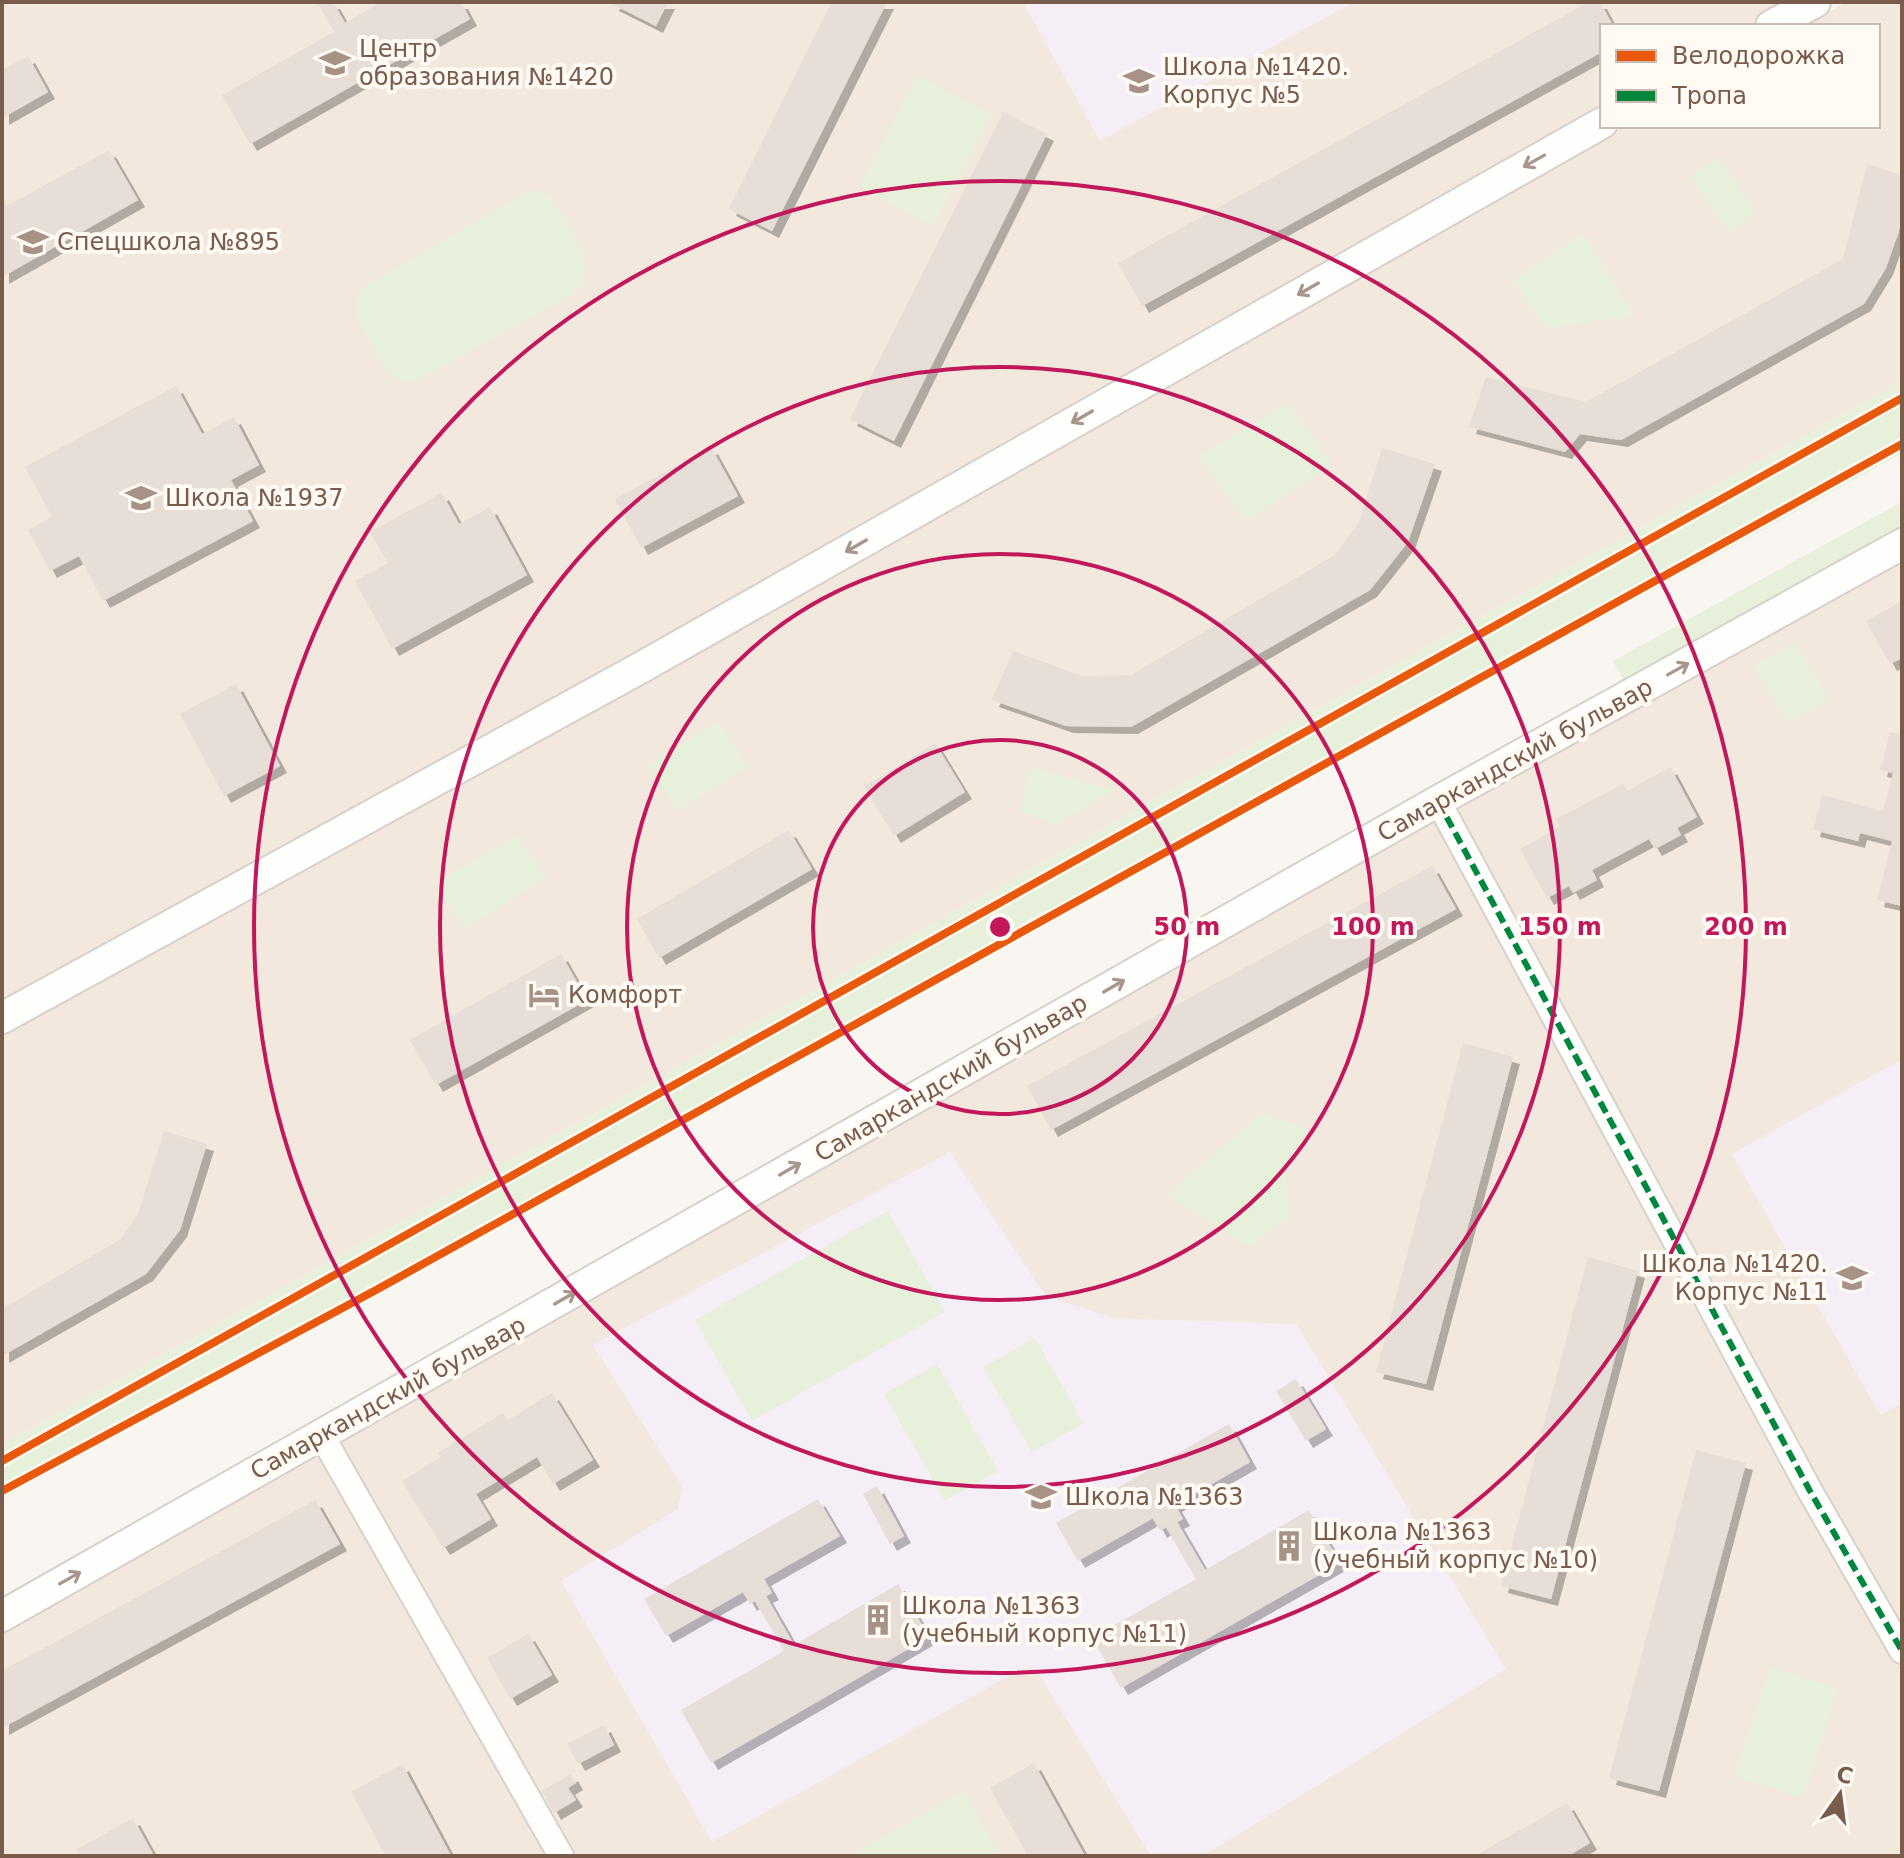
<svg xmlns="http://www.w3.org/2000/svg" width="1904" height="1858" viewBox="0 0 1904 1858" font-family="'DejaVu Sans',sans-serif">
<style>
.residential{fill:#f2e8de}
.education{fill:#f6eef6}
.green{fill:#e7f0db}
.building{fill:#e6ded7;filter:url(#shadow)}
.lines{fill:none;stroke-linecap:round;stroke-linejoin:round}
.minor-casing{stroke:#d7d1cb;stroke-width:28}
.tertiary-casing{stroke:#d7d1cb;stroke-width:34}
.minor{stroke:#fefefd;stroke-width:24}
.tertiary{stroke:#fefefd;stroke-width:30}
.quiet{stroke:#00873e;stroke-width:6;stroke-dasharray:12 6;stroke-linecap:butt}
.cycleway-casing{stroke:#fffaf3;stroke-width:13}
.cycleway{stroke:#e8590c;stroke-width:8}
.oneway{stroke:#a8958b}
.ring{fill:none;stroke:#c2185b;stroke-width:4}
.labels{text-anchor:middle;dominant-baseline:central;stroke-width:8;stroke-linejoin:round;paint-order:stroke}
.poi-label{font-size:24px;fill:#7a5c4d;stroke:#fffaf3;text-anchor:start}
.street-label{font-size:24px;fill:#7a5c4d;stroke:#fffaf3}
.centre{fill:#c2185b;stroke:#fffaf3;stroke-width:4}
.ring-label{font-size:24px;text-anchor:middle;font-weight:bold;fill:#c2185b;stroke:#fffaf3;stroke-width:8;stroke-linejoin:round;paint-order:stroke}
</style>
<defs>
<filter id="shadow"><feDropShadow dx="7" dy="7" stdDeviation="0" flood-color="#0004"/></filter>
</defs>
<rect width="100%" height="100%" fill="#f9f5f0"/>
<!-- residential -->
<g class="residential">
<path d="M2,2H1790L1748,26H1602V109L535,718L2,1007Z"/>
<path d="M1846,2H1902V381L2,1445V1037L1625,126H1878V26H1803Z"/>
<path d="M1902,551V1856H2V1632L1478,794Z"/>
</g>
<!-- education -->
<g class="education">
<path d="M1023,2H1354L1100,141Z"/>
<path d="M1902,1059V1403L1880,1415L1732,1154Z"/>
<path d="M950,1152L1046,1296L1113,1318L1296,1324L1506,1669L1203,1856H1151L1033,1665L998,1682L712,1842L561,1581L678,1509L682,1486L593,1345Z"/>
</g>
<!-- green -->
<g class="green">
<path d="M917,75L992,115L933,226L859,187Z"/>
<path d="M1718,157L1757,213L1729,233L1690,177Z"/>
<path d="M529,191L542,192L551,198C564,220 600,262 580,286C575,293 566,297 559,302L424,377C414,382 404,384 394,378C386,372 358,324 356,313C355,304 357,297 360,289Z"/>
<path d="M1583,233L1635,316L1545,328L1512,280Z"/>
<path d="M1902,381V453L2,1499V1445Z"/>
<path d="M1289,403L1332,465L1246,521L1198,456Z"/>
<path d="M1902,502V531L1630,692L1613,661Z"/>
<path d="M1795,642L1830,700L1788,722L1753,666Z"/>
<path d="M719,721L748,767L677,811L647,765Z"/>
<path d="M1030,767L1116,790L1056,824L1020,811Z"/>
<path d="M517,835L546,878L465,929L436,883Z"/>
<path d="M1262,1113L1308,1129L1284,1170L1291,1216L1250,1247L1167,1195Z"/>
<path d="M888,1211L945,1312L752,1421L695,1320Z"/>
<path d="M1035,1338L1084,1423L1032,1452L983,1367Z"/>
<path d="M937,1364L998,1471L945,1501L884,1394Z"/>
<path d="M1770,1667L1838,1689L1803,1798L1734,1776Z"/>
<path d="M964,1791L1001,1856H848Z"/>
</g>
<!-- building -->
<g class="building">
<path d="M317,2H333L345,23L381,2H461L470,19L250,144L222,95L334,32Z"/>
<path d="M613,2H668L656,26L612,4Z"/>
<path d="M832,2H887L772,231L729,209Z"/>
<path d="M1589,2H1600L1613,26H1602V52L1142,306L1118,263Z"/>
<path d="M28,56L48,92L2,118V70Z"/>
<path d="M1003,112L1047,134L894,441L850,419Z"/>
<path d="M109,150L138,200L2,277V197L7,206Z"/>
<path d="M1867,164L1902,175V222L1886,268L1864,304L1621,440L1580,434L1565,452L1469,427L1486,377L1586,402L1843,259Z"/>
<path d="M176,386L202,434L234,417L259,465L231,480L253,521L103,601L79,556L50,571L28,530L52,517L25,467Z"/>
<path d="M711,447L738,496L641,548L615,499Z"/>
<path d="M1382,448L1435,464L1408,542L1370,590L1131,727L1066,726L992,700L1013,651L1082,676L1131,675L1335,555L1359,522Z"/>
<path d="M442,493L459,524L490,507L527,575L392,649L355,581L388,563L370,532Z"/>
<path d="M1902,601V658L1890,664L1866,621Z"/>
<path d="M236,684L280,766L224,796L180,714Z"/>
<path d="M1890,732L1902,735V906L1877,900L1892,841L1860,833L1858,841L1813,830L1822,795L1883,811L1893,773L1880,770Z"/>
<path d="M935,743L965,792L894,836L864,787Z"/>
<path d="M1670,767L1697,817L1677,828L1681,835L1655,849L1649,839L1592,870L1597,880L1573,893L1569,886L1547,898L1520,849L1560,827L1556,819L1623,784L1627,791Z"/>
<path d="M789,830L812,869L659,958L637,919Z"/>
<path d="M1432,866L1456,909L1051,1130L1027,1086Z"/>
<path d="M561,954L587,1000L436,1085L410,1040Z"/>
<path d="M1463,1043L1513,1057L1426,1384L1376,1372Z"/>
<path d="M164,1131L207,1144L180,1230L146,1274L2,1356V1309L121,1239L138,1214Z"/>
<path d="M1588,1257L1638,1271L1551,1599L1501,1586Z"/>
<path d="M1296,1379L1326,1429L1306,1441L1276,1391Z"/>
<path d="M552,1393L593,1460L553,1484L537,1457L476,1494L491,1519L443,1548L402,1481L441,1457L438,1453L503,1413L508,1420Z"/>
<path d="M1229,1424L1250,1462L1175,1505L1183,1519L1177,1522L1205,1570L1309,1510L1340,1563L1121,1688L1092,1638L1196,1579L1166,1527L1160,1531L1153,1518L1078,1561L1056,1523Z"/>
<path d="M1696,1450L1746,1463L1659,1791L1609,1778Z"/>
<path d="M877,1486L904,1536L890,1544L863,1494Z"/>
<path d="M818,1499L840,1536L764,1579L772,1593L766,1596L794,1645L898,1584L929,1637L711,1763L681,1710L784,1651L755,1601L750,1604L743,1592L666,1636L644,1599Z"/>
<path d="M315,1500L340,1544L2,1728V1671Z"/>
<path d="M528,1634L552,1675L510,1699L487,1658Z"/>
<path d="M604,1725L614,1745L578,1764L567,1744Z"/>
<path d="M1034,1763L1085,1856H1028L990,1788Z"/>
<path d="M402,1764L451,1856H386L351,1792Z"/>
<path d="M571,1774L576,1783L568,1788L576,1800L554,1813L542,1791Z"/>
<path d="M1567,1803L1590,1843L1568,1856H1475Z"/>
<path d="M133,1818L154,1856H80L76,1850Z"/>
</g>
<g class="lines">
<defs>
<g id="minor">
<path d="M1438,801L1810,1491L1902,1651"/>
<path d="M322,1436L561,1856"/>
</g>
<g id="tertiary">
<path d="M1771,26L1815,2"/>
<path d="M2,1018L642,667L1602,123"/>
<path d="M2,1616L1438,801L1902,544"/>
</g>
</defs>
<!-- minor casing -->
<use href="#minor" class="minor-casing"/>
<!-- tertiary casing -->
<use href="#tertiary" class="tertiary-casing"/>
<!-- minor -->
<use href="#minor" class="minor"/>
<!-- tertiary -->
<use href="#tertiary" class="tertiary"/>
<!-- quiet -->
<path class="quiet" d="M1438,801L1810,1491L1902,1651"/>
<defs>
<g id="cycleway">
<path d="M2,1461L1902,398"/>
<path d="M2,1491L376,1290L1902,444"/>
</g>
</defs>
<!-- cycleway casing -->
<use href="#cycleway" class="cycleway-casing"/>
<!-- cycleway -->
<use href="#cycleway" class="cycleway"/>
</g>
<!-- one-way arrows -->
<defs><path id="oneway-shaft" d="M-6 0H5M1.5-3L5.5 0L1.5 3" fill="none" stroke-width="1.6" stroke-linecap="round" stroke-linejoin="round" transform="scale(2)"/></defs>
<g class="oneway">
<use href="#oneway-shaft" transform="translate(1534 161) rotate(151)"/>
<use href="#oneway-shaft" transform="translate(1308 289) rotate(150)"/>
<use href="#oneway-shaft" transform="translate(1082 417) rotate(150)"/>
<use href="#oneway-shaft" transform="translate(856 546) rotate(150)"/>
<use href="#oneway-shaft" transform="translate(1678 669) rotate(-29)"/>
<use href="#oneway-shaft" transform="translate(1114 986) rotate(-30)"/>
<use href="#oneway-shaft" transform="translate(790 1169) rotate(-30)"/>
<use href="#oneway-shaft" transform="translate(565 1298) rotate(-30)"/>
<use href="#oneway-shaft" transform="translate(70 1578) rotate(-29)"/>
</g>
<!-- distance rings -->
<g class="ring">
<circle cx="1000" cy="927" r="187"/>
<circle cx="1000" cy="927" r="373"/>
<circle cx="1000" cy="927" r="560"/>
<circle cx="1000" cy="927" r="746"/>
</g>
<!-- icons -->
<defs>
<symbol id="school-bare" viewBox="-9 -9 18 18"><path d="M0-5L7-2L0 1L-7-2ZM-4 1L0 2.5L4 1V4Q0 6-4 4Z" fill="#a69286" stroke="#fffaf3" stroke-width="2.5" paint-order="stroke"/></symbol>
<symbol id="hotel-bare" viewBox="-9 -9 18 18"><path d="M-6-4.5h1.5V1H6V5H4.5V3h-9V5H-6ZM-4 0a1.8 1.8 0 1 1 3.6 0ZM.5 0V-2.5h3Q6-2.5 6 0Z" fill="#a69286" stroke="#fffaf3" stroke-width="2.5" paint-order="stroke"/></symbol>
<symbol id="building-bare" viewBox="-9 -9 18 18"><path d="M-4-6H4V6H1V3H-1V6H-4ZM-2.5-4.3h1.7v1.8h-1.7ZM.8-4.3h1.7v1.8H.8ZM-2.5-1h1.7V.8h-1.7ZM.8-1h1.7V.8H.8Z" fill="#a69286" stroke="#fffaf3" stroke-width="2.5" paint-order="stroke"/></symbol>
</defs>
<g fill-rule="evenodd">
<use href="#school-bare" x="313" y="41" width="44" height="44"/>
<use href="#school-bare" x="1117" y="59" width="44" height="44"/>
<use href="#school-bare" x="11" y="220" width="44" height="44"/>
<use href="#school-bare" x="119" y="476" width="44" height="44"/>
<use href="#hotel-bare" x="522" y="973" width="44" height="44"/>
<use href="#school-bare" x="1830" y="1256" width="44" height="44"/>
<use href="#school-bare" x="1019" y="1475" width="44" height="44"/>
<use href="#building-bare" x="1267" y="1524" width="44" height="44"/>
<use href="#building-bare" x="856" y="1598" width="44" height="44"/>
</g>
<g class="labels">
<!-- poi labels -->
<g class="poi-label">
<text x="359" y="49">Центр<tspan x="359" dy="28">образования №1420</tspan></text>
<text x="1163" y="67">Школа №1420.<tspan x="1163" dy="28">Корпус №5</tspan></text>
<text x="57" y="242">Спецшкола №895</text>
<text x="165" y="498">Школа №1937</text>
<text x="568" y="995">Комфорт</text>
<text x="1828" y="1264" text-anchor="end">Школа №1420.<tspan x="1828" dy="28">Корпус №11</tspan></text>
<text x="1065" y="1497">Школа №1363</text>
<text x="1313" y="1532">Школа №1363<tspan x="1313" dy="28">(учебный корпус №10)</tspan></text>
<text x="902" y="1606">Школа №1363<tspan x="902" dy="28">(учебный корпус №11)</tspan></text>
</g>
<!-- street labels -->
<g class="street-label">
<text transform="translate(1515 760) rotate(-29)">Самаркандский бульвар</text>
<text transform="translate(951 1078) rotate(-30)">Самаркандский бульвар</text>
<text transform="translate(388 1398) rotate(-29)">Самаркандский бульвар</text>
</g>
</g>
<circle cx="1000" cy="927" r="12" class="centre"/>
<g class="ring-label">
<text x="1187" y="935">50 m</text>
<text x="1373" y="935">100 m</text>
<text x="1560" y="935">150 m</text>
<text x="1746" y="935">200 m</text>
</g>
<!-- border -->
<rect width="1904" height="1858" fill="none" stroke="#7a5c4d" stroke-width="8"/>
<!-- legend -->
<rect x="1600" y="24" width="280" height="104" fill="#fffaf3" stroke="#cabbb1" stroke-width="2"/>
<rect x="1616" y="50" width="40" height="12" fill="#e8590c" stroke="#cabbb1" stroke-width="2"/>
<text x="1672" y="64" font-size="24" fill="#7a5c4d">Велодорожка</text>
<rect x="1616" y="90" width="40" height="12" fill="#00873e" stroke="#cabbb1" stroke-width="2"/>
<text x="1672" y="104" font-size="24" fill="#7a5c4d">Тропа</text>
<!-- north arrow -->
<g transform="translate(1840 1794) rotate(14)" stroke="#fffaf3" stroke-width="6" paint-order="stroke">
<path d="M0-6L14 30L0 20L-14 30Z" fill="#7a5c4d"/>
<text y="-12" font-size="22" font-weight="bold" text-anchor="middle" fill="#7a5c4d">С</text>
</g>
</svg>
